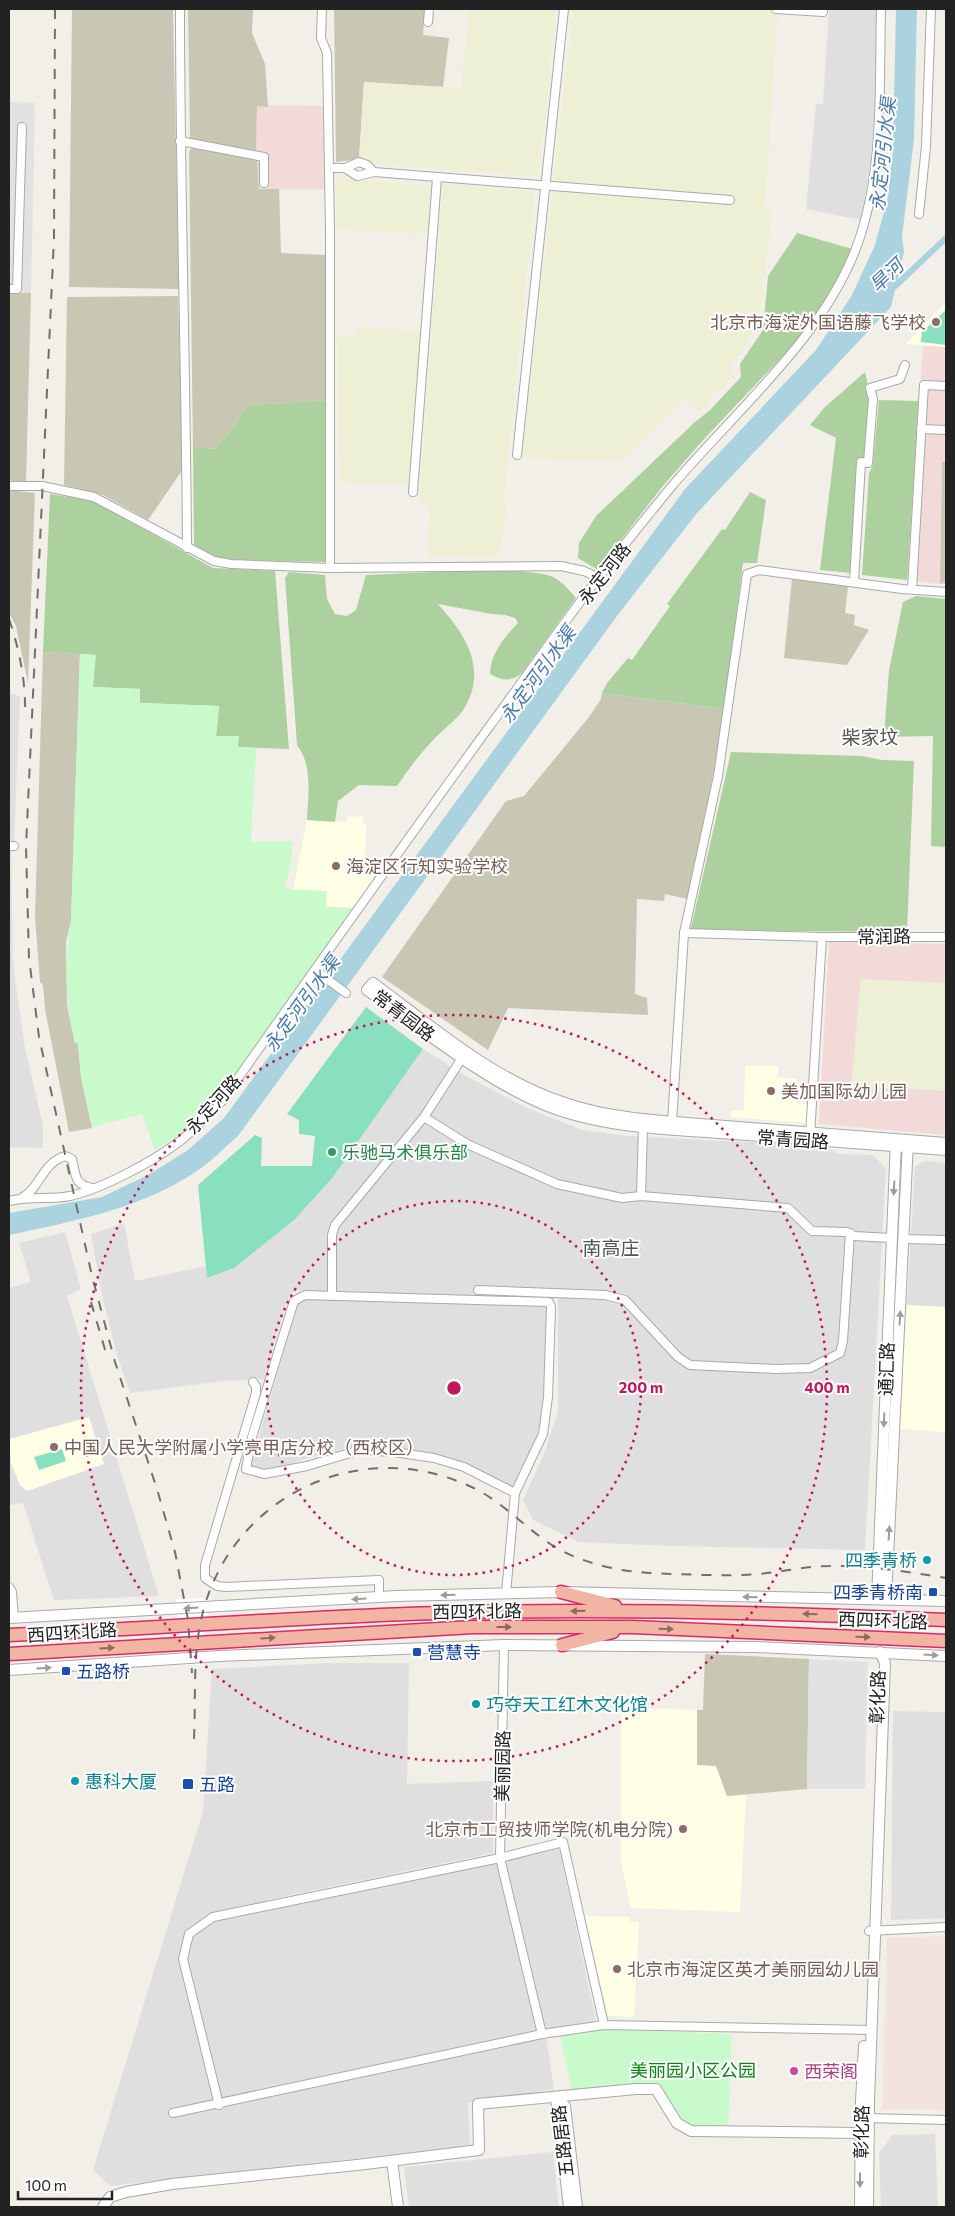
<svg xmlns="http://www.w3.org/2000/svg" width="955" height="2216" viewBox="0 0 955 2216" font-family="Commissioner,'Noto Sans SC',sans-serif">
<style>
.residential{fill:#e0dfdf}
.commercial{fill:#f2dad9}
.education{fill:#ffffe5}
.military{fill:#f3e3dd}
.construction{fill:#c7c7b4}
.farmland{fill:#eef0d5}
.forest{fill:#add19e}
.park{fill:#c8facc}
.pitch{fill:#88e0be}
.parking{fill:#e2e2e2}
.water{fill:#aad3df}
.pier{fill:#fff}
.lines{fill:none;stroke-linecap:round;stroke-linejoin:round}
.canal{stroke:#aad3df;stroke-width:6}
.minor-casing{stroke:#a9a9a9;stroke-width:10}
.tertiary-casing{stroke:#a9a9a9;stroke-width:12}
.trunk-casing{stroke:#dc2a67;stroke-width:15}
.minor{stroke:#fff;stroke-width:8}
.tertiary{stroke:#fff;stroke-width:10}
.trunk{stroke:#f2b4a3;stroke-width:12}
.rail{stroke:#707070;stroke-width:2;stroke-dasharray:10 10;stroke-linecap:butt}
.oneway{fill:#9c9c9c}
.oneway2{fill:#8a6b62}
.ring{fill:none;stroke:#c2185b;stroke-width:2.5;stroke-dasharray:2.5 5}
.education-dot{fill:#8d6e63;stroke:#fff;stroke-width:2}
.leisure-dot{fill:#2e9e5b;stroke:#fff;stroke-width:2}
.culture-dot{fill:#0f9aa8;stroke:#fff;stroke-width:2}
.transit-dot{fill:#1a4fb4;stroke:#fff;stroke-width:2}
.hotel-dot{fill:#d1479c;stroke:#fff;stroke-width:2}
.labels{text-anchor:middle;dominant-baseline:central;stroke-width:4;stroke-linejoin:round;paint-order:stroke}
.education-label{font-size:18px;fill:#785e54;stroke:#fff;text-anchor:start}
.street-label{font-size:18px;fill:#222;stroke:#fff}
.leisure-label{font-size:18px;fill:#27864d;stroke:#fff;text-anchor:start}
.culture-label{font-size:18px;fill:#0d838f;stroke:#fff;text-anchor:start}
.transit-label{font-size:18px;fill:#164399;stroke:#fff;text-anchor:start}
.park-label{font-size:18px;fill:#0c8416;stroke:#fff}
.hotel-label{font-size:18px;fill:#b23c85;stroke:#fff;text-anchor:start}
.water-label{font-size:19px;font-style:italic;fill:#4a7aab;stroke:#fff}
.neighbourhood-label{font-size:19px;fill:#555;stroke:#fff}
.centre{fill:#c2185b;stroke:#fff;stroke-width:2.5}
.ring-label{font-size:15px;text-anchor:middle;font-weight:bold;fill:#c2185b;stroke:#fff;stroke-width:4;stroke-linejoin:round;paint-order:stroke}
</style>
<rect width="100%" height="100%" fill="#f2efe9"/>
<!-- residential -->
<g class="residential">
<path d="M829,9H877L874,124L870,165L861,220L806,209L816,104H823Z"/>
<path d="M9,693L20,696L14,841L9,840Z"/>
<path d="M9,849H11L13,965L25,1048L43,1126V1148L9,1147Z"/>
<path d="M423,1049L466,1076L525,1107L582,1130L628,1136L822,1146L840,1154L873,1155L886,1168L865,1550L672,1546L579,1542L533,1520L523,1500L544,1454L558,1411V1298L297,1290L289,1296L264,1379L222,1381L130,1393L117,1355L102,1295L91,1234L124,1223L135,1281L206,1266L208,1278L333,1177Z"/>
<path d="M925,1161L946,1163V1307L907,1305L915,1166Z"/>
<path d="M65,1232L81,1289L67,1296L159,1596L54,1600L23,1503L9,1505V1288L31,1282L19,1243Z"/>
<path d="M307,1299L544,1305L549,1307L544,1411L541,1433L514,1489L466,1464L420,1451L364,1445L305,1459L275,1469L265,1470L250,1467L298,1303Z"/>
<path d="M330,1663H409L407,1784L493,1781V1853L267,1900L269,1910L559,1847L596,2021L545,2030L554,2089L468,2103L470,2146L110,2186L93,2170L203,1811L212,1669Z"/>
<path d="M893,1711L946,1712V1918L891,1920Z"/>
<path d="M935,2134L938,2207H881L879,2153L893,2135Z"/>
<path d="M553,2152L559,2207H409L404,2167Z"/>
</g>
<!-- commercial -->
<g class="commercial">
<path d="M257,105L324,106L325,189L259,190L256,150Z"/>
<path d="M923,345L946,347V462H942L940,584L907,580Z"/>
<path d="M829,941L946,944V1135L819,1124Z"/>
</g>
<!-- education -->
<g class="education">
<path d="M946,301V347L906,344Z"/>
<path d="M348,816L363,817V824H366L365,858H374L372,888L357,908L326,907L293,890L307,820L347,822Z"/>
<path d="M745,1066H778V1077L797,1079V1103L808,1105V1123L731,1117V1111L744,1110Z"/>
<path d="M907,1305L946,1307V1432L899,1429Z"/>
<path d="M89,1417L104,1464L27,1491L20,1485L11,1463L9,1439Z"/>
<path d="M621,1707L697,1710V1764L716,1766L727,1796L746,1795L740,1912L631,1908L621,1862Z"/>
<path d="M585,1916L631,1917L630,1922H639L634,2017L608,2016Z"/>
</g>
<!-- military -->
<path class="military" d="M946,1936V2110L882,2109L887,1938Z"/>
<!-- construction -->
<g class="construction">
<path d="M72,9H173L179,289L69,287Z"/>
<path d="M188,9H253L252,33L265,64L268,107L257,106L256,150L248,153L190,139Z"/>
<path d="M334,9H425L423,35L449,38L443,87L364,82L359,159L336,162Z"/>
<path d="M192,148L257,159L259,189H279L281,253L326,255L327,400L249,405L216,449L193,447L189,151Z"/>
<path d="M9,292L31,293L26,483L9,480Z"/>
<path d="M178,296L183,469L148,520L103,495L64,485L67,297Z"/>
<path d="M942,462H946V583L940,584Z"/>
<path d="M9,490L35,493L28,683L16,626L9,613Z"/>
<path d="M792,579L848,586L845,613L855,615L854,625L869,630L847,665L784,658Z"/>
<path d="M43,652L80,654L71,921L66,942L67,1005L75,1043H78L81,1077L92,1128L69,1132L45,1009L43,985L40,982L35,917Z"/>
<path d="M602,693L724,709L712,781L687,899L665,894L664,901L637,899L635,994L647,998L648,1015L508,1008L488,1050L382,977L506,801L524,796L589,717L601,699Z"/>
<path d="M705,1654L809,1659L807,1789L727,1796L716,1766L697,1765V1710H703Z"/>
</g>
<!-- farmland -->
<g class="farmland">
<path d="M469,9H556L539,177L376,164L359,159L364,82L461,88Z"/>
<path d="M573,9H778L765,207L772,213L759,324L729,368L735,375L699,412L684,398L620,462L522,458Z"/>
<path d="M336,177L432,186L430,230L420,234L337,229Z"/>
<path d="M443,184L535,192L504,500L507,502L501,551L495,558L427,557L430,509L419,500Z"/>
<path d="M356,328L425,331L410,484L339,483L337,336L357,337Z"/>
<path d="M861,979L946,983V1091L851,1086Z"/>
</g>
<!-- forest -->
<g class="forest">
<path d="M797,233L852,249L832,291L795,343L705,438L662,487L598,570L578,558L579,543L596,516L695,422L709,411L741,377L740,364L763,330L768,276Z"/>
<path d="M865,372L871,400L866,459H859L852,573L820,570L836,438L810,425L824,408Z"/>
<path d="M327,400L326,562L223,560L194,545L193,447L216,449L249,405Z"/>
<path d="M879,400L919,401L907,580L862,575L869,473L873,465Z"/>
<path d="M750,492L766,500L757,563H743L724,709L602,693L607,683L628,658L632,660L670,606L667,604L722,529L725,530Z"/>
<path d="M50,494L94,501L213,568L275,571L289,749L238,747L216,736L219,706L140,703V689L93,687L95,655L43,652Z"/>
<path d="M460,571C484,571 531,568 553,577C563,582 569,590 576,598L522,673C511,682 502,681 490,674C490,655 505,636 518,623L515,618L505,615L491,614L438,604C464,633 488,667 465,707C459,718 447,726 438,735C423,750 409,768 397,786L359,785L338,801L335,822L307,820C308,795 313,766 297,745L285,578L289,572L325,575L327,599L335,614L347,616L356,610L366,575Z"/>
<path d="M916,596L946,599V847L931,846L933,736L884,737L889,670L903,602Z"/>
<path d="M731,752L862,756L882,760L914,761L907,932L693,930L691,928Z"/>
</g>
<!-- park -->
<g class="park">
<path d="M80,654L96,655L93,687L140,689V703L219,706L216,736H239L238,747L256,748L251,842L292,841L291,863L284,889L327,891L326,907L357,908L217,1099L180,1135L155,1150L142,1114L92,1127L81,1077L78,1043H75C66,1003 63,962 71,921Z"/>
<path d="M609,2029L732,2034L728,2127L692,2128L680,2120L660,2087L628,2085L572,2090L560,2036Z"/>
</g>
<!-- pitch -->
<g class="pitch">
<path d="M946,310V345L921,342L922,332Z"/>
<path d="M366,1007L423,1049L333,1177L294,1220L234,1268L207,1278L198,1185L255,1135L262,1138L261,1166H312L315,1136L299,1134V1120L287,1114Z"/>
<path d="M62,1449L66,1461L39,1470L34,1457Z"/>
</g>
<!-- parking -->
<g class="parking">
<path d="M9,102L35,103L31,293L9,292Z"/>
<path d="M809,1659L868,1662L865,1789H807Z"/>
</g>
<!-- water -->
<path class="water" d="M896,9H917L914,139L902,237L904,252L891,307L697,513L617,616L238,1136C225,1147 212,1161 197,1171C141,1209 74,1221 9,1235V1213L102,1197L148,1175L188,1150L224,1118L685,489L816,350L852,295L875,245L888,197L893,148Z"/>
<!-- pier -->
<path class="pier" d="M211,1598L202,1645L203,1665H182L176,1599Z"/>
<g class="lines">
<!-- canal -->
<path class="canal" d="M891,290L946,238"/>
<defs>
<g id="minor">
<path d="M180,9C180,188 186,368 187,548"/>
<path d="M322,9L321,38L327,53L330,231V568"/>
<path d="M776,9L823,12"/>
<path d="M428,22L429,9"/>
<path d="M180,141L264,157V183"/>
<path d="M329,168H345L357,176L374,172L730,200"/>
<path d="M345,168L359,162L367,165L374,172"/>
<path d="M919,214L926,146L931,9"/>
<path d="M9,289H17L22,127"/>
<path d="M921,429L946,430"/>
<path d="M517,455L564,9"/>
<path d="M9,486H42L94,497L214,561L231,564L330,568L561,566L584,571L599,578"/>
<path d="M413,492L437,178"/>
<path d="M854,582L861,462L868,463L873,399L870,388L900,379L905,365"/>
<path d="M912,589L924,385L946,386"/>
<path d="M9,846H14"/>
<path d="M684,933L822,937H946"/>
<path d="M320,974L346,993"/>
<path d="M424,1117L467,1144L557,1184L622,1198L641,1196L788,1208L812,1231L847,1232L854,1236L891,1238"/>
<path d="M672,1122L684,933L718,776L747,574L759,570L902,589L946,592"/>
<path d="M810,1136L822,937"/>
<path d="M641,1196L643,1127"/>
<path d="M23,1197C40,1188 42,1163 65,1156L72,1159C76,1175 74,1185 92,1188"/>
<path d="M9,1201C31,1196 50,1200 70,1196C102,1189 154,1161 180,1141C195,1130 208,1114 222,1101C310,976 399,851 489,727C527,676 563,623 602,573C625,544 648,515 672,486C736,410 829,333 860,237C884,164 879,84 881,9"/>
<path d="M904,1239L946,1240"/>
<path d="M478,1290L605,1295L625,1300L678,1357L690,1365L776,1369L810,1368L840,1353L843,1341L850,1233"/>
<path d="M332,1296V1235L335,1225L424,1117L462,1058"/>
<path d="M253,1382L256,1386V1393L205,1565V1578L217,1586L226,1587L379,1580V1598"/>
<path d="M9,1587L12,1592L14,1618"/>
<path d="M506,1594L515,1493L543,1434L548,1397L551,1307L549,1302L305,1295L294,1301L252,1437L246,1469L264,1474L307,1466L360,1450L394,1452L434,1458L464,1467L515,1493"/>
<path d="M504,1645L500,1858L542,2034"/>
<path d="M869,1931L946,1927"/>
<path d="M219,2105L183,1959L189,1934L213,1917L500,1858L563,1842L604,2025"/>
<path d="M173,2113L542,2034L604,2025L872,2030"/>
<path d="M865,2118L946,2120"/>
</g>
<g id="tertiary">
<path d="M946,1143L662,1121C629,1118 597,1114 565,1103C493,1080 433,1027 373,983L367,990C424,1030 481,1078 545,1105C599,1127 662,1129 720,1133C795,1139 871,1144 946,1150"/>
<path d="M877,1599L896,1140"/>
<path d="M886,1599L908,1141"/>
<path d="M9,1618L397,1596L561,1592L946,1601"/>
<path d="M9,1670L219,1656L504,1645L756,1647L946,1656"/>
<path d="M555,2097L565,2106L577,2207"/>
<path d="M556,2098L569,2207"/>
<path d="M392,2161L398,2207"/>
<path d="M103,2207L110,2197L126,2192L172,2184L357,2165L479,2150L478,2104L636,2089H656L677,2123L691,2131L860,2133"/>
<path d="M860,2207L861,2101L864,2046"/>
<path d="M868,2207L869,2101L885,1663L880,1652"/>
</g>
<g id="trunk">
<path d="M561,1592L615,1606"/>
<path d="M9,1635C164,1628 319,1615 475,1612C632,1609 789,1613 946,1620"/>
<path d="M562,1645L613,1632"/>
<path d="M9,1654L473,1627H633L946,1641"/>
</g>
</defs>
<!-- minor casing -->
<use href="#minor" class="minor-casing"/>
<!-- tertiary casing -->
<use href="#tertiary" class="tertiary-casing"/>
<!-- trunk casing -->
<use href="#trunk" class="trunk-casing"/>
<!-- minor -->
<use href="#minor" class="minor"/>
<!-- tertiary -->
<use href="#tertiary" class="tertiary"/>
<!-- trunk -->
<use href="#trunk" class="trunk"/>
<!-- rail -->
<g class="rail">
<path d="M55,9L54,238L26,847L29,958L39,1037L92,1276L115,1362L157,1489L175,1552L188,1620L192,1673"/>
<path d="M9,619C20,651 26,683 25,717"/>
<path d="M91,1302L106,1353"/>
<path d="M194,1739C196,1695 192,1650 204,1608C236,1495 359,1437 467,1485C498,1498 519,1522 546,1541C568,1557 595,1565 622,1570C650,1574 677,1574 705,1575C723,1575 740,1576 758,1574C782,1572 806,1566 830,1566C869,1565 908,1572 946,1578"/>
</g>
</g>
<!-- one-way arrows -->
<defs><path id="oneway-solid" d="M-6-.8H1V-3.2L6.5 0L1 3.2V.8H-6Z" transform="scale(1.25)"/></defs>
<g class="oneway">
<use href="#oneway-solid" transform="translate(894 1188) rotate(93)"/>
<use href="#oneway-solid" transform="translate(900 1318) rotate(-87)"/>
<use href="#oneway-solid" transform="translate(884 1420) rotate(92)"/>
<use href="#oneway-solid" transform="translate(889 1533) rotate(-87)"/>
<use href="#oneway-solid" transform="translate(448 1595) rotate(179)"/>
<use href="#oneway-solid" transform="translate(750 1597) rotate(-179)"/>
<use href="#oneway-solid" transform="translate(359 1599) rotate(177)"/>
<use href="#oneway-solid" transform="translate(191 1608) rotate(176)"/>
<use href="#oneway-solid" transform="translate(931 1655) rotate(3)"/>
<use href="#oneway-solid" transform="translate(44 1668) rotate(-4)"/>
<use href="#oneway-solid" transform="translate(860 2180) rotate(90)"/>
</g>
<g class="oneway2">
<use href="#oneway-solid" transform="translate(578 1611) rotate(179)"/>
<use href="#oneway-solid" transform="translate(810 1614) rotate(-179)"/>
<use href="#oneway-solid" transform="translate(504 1627)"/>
<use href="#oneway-solid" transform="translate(666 1629) rotate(2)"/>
<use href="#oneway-solid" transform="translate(863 1637) rotate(2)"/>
<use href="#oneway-solid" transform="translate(268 1638) rotate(-3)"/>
<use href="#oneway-solid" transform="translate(107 1648) rotate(-4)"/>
</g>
<!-- distance rings -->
<g class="ring">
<circle cx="454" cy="1388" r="187"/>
<circle cx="454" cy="1388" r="373"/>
</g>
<!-- markers -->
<g class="education-dot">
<circle cx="936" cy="322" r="5"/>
<circle cx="336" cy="866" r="5"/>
<circle cx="771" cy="1091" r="5"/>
<circle cx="54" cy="1447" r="5"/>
<circle cx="683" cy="1829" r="5"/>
<circle cx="617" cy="1969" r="5"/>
</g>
<circle class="leisure-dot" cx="332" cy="1152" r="5"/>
<g class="culture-dot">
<circle cx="927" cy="1560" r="5"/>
<circle cx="476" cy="1704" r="5"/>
<circle cx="75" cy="1781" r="5"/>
</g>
<g class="transit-dot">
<rect x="928" y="1587" width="10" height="10" rx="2.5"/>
<rect x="412" y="1647" width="10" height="10" rx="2.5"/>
<rect x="61" y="1666" width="10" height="10" rx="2.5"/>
<rect x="182" y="1778" width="12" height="12" rx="2.5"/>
</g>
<circle class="hotel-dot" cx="794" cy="2071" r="5"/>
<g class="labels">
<!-- education labels -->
<g class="education-label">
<text x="926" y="322" text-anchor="end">北京市海淀外国语藤飞学校</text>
<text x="346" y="866">海淀区行知实验学校</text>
<text x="781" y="1091">美加国际幼儿园</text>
<text x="64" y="1447">中国人民大学附属小学亮甲店分校（西校区）</text>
<text x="673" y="1829" text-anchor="end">北京市工贸技师学院(机电分院)</text>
<text x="627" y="1969">北京市海淀区英才美丽园幼儿园</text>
</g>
<!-- street labels -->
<g class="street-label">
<text transform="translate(604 573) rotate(-52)">永定河路</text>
<text transform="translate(884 936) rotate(-1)">常润路</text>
<text transform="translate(404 1015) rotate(37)">常青园路</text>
<text transform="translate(213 1104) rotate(-48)">永定河路</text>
<text transform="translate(793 1139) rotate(4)">常青园路</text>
<text transform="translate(886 1369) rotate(-88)">通汇路</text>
<text transform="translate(477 1611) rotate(-1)">西四环北路</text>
<text transform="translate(883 1620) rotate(2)">西四环北路</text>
<text transform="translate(72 1632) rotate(-4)">西四环北路</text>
<text transform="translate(877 1697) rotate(-88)">彰化路</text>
<text transform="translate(502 1766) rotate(-89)">美丽园路</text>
<text transform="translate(861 2132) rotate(-89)">彰化路</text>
<text transform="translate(562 2141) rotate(-97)">五路居路</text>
</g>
<!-- leisure labels -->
<g class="leisure-label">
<text x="342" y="1152">乐驰马术俱乐部</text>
</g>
<!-- culture labels -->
<g class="culture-label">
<text x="917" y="1560" text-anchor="end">四季青桥</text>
<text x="486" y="1704">巧夺天工红木文化馆</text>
<text x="85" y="1781">惠科大厦</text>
</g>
<!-- transit labels -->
<g class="transit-label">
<text x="923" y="1592" text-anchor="end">四季青桥南</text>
<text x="427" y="1652">营慧寺</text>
<text x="76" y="1671">五路桥</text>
<text x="199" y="1784">五路</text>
</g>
<!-- park labels -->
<g class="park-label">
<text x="693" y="2070">美丽园小区公园</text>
</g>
<!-- hotel labels -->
<g class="hotel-label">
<text x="804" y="2071">西荣阁</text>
</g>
<!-- water labels -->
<g class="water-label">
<text transform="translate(882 154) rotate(-84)">永定河引水渠</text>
<text transform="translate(886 275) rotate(-44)">旱河</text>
<text transform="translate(537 674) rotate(-54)">永定河引水渠</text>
<text transform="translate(301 1003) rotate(-54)">永定河引水渠</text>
</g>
<!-- neighbourhood labels -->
<g class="neighbourhood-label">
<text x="870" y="736">柴家坟</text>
<text x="611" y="1247">南高庄</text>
</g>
</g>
<circle cx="454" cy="1388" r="8" class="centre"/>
<g class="ring-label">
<text x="641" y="1393">200 m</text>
<text x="827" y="1393">400 m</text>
</g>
<!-- border -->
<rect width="955" height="2216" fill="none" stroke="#222222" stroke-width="20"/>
<!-- scale -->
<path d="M18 2191v8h94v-8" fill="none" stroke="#222222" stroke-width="2.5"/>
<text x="25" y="2191" font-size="15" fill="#222222" stroke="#ffffff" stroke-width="4" paint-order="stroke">100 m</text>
</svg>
